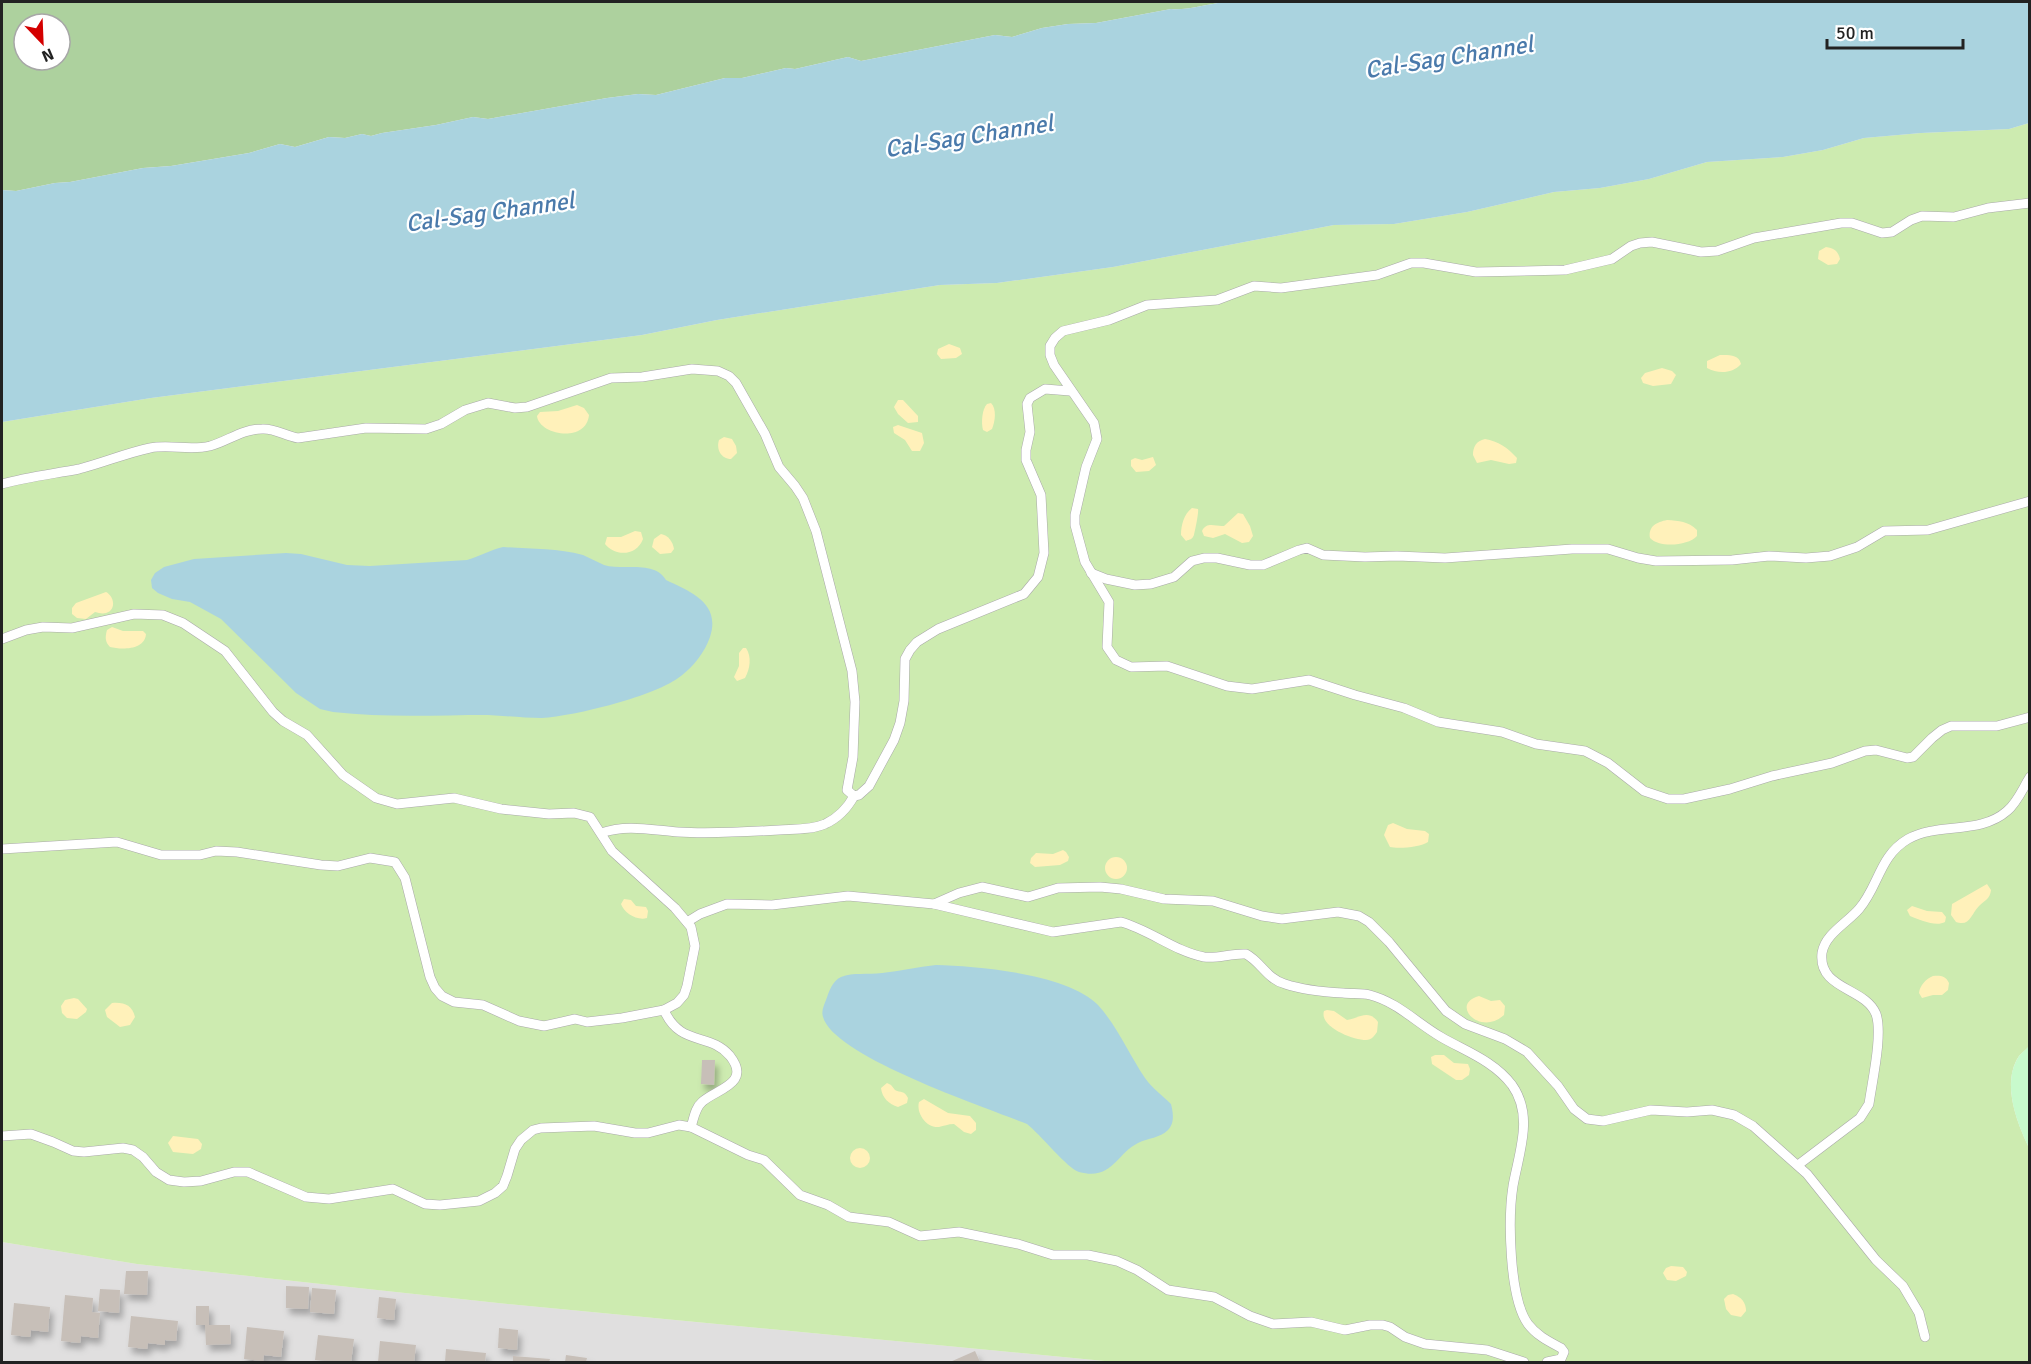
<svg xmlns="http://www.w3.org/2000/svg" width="2031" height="1364" viewBox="0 0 2031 1364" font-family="Signika,sans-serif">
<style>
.residential{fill:#e0dfdf}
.grass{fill:#cdebb0}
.forest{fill:#add19e;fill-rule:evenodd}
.sand{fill:#fff1ba}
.park{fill:#c8facc}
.water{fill:#aad3df}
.building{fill:#c7bfb8;filter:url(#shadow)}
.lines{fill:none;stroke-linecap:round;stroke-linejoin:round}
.service-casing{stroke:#a9a9a9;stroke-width:10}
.service{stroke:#fff;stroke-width:9}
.labels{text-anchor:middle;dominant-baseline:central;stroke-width:4.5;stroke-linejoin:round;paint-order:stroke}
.water-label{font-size:24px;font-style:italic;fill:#4a7aab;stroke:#fff}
</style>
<defs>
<filter id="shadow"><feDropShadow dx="3.5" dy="6" stdDeviation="3" flood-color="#0004"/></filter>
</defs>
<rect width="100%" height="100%" fill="#f2efe9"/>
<!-- residential -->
<path class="residential" d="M2,1242L137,1264L498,1303L1115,1362H2Z"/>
<!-- grass -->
<path class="grass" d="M2029,123L2030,1046C2026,1049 2022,1053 2019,1056C2001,1083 2017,1123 2029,1148V1362H1115L498,1303L137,1264L2,1242V422L151,398L642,335L717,320L940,285L997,283L1113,267L1334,225L1394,224L1467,212L1554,192L1600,188L1649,179L1707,162L1783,157L1823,150L1864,138L1921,133L2009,129Z"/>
<!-- forest -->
<path class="forest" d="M2,2H1224C1209,4 1184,11 1171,9L1096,23L1068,24L1042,28L1012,37L995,35L861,61L848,57L795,69L786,68L742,78H725L656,95L638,94L607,98L488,119L473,117L436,125L382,133L371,136L362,134L345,138L329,137L295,147L280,144L249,153L171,166L143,168L70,182L55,183L16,191L2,190ZM24,24H60V60H24Z"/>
<!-- sand -->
<g class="sand">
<path d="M1826,247C1834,248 1838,251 1840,259L1837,264L1828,265L1818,259L1819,251Z"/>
<path d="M949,344L960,348L962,354L956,358L941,359L937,354L938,349Z"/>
<path d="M1720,355C1728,355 1739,354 1741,364C1732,374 1718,374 1707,368V361Z"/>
<path d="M1662,368L1672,371L1676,375L1671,384L1653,386L1643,383L1641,378L1645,373Z"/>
<path d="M898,400H903L918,416V422L908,423L898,414L894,407Z"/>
<path d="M991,403C997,409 995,422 992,429L987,432L983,430C981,423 982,409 987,404Z"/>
<path d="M577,405L584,408L589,415C586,444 539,435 537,416L540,412L558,411Z"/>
<path d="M898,425L922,433L924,443L920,451H912L905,440L894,433L893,427Z"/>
<path d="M724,437L732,439L736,446L737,453L731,459C721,459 716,449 719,440Z"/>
<path d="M1485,439C1498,441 1508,448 1517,458L1516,463L1509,464L1491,460L1477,463L1473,455C1473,447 1476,441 1485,439Z"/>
<path d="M1153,457L1156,465L1149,471L1136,472L1131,466V460L1135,458L1142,460Z"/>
<path d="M1192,508L1198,509C1199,512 1195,531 1194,535C1192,540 1190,539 1186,541L1181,535C1181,525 1184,514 1192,508Z"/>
<path d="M1238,513L1243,514L1250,526L1253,536L1249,542L1242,543L1225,534L1213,538L1204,536L1202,531C1207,521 1216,527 1224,526Z"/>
<path d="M1667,520C1679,521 1688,521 1697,530V536C1688,546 1659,548 1650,538C1648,526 1657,522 1667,520Z"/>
<path d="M635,531L641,532L643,539C637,556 615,557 605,544L607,537H621Z"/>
<path d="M661,534C668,535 673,542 674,549L671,553L660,554L652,547L654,539Z"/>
<path d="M106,592C114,596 117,610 106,613C102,614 99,613 95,612L86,619L77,618L72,614V608L76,603Z"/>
<path d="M112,627L123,631H143L146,634C145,650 122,650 110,647C105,642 105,637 107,630Z"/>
<path d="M743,648H746C752,657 750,669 745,678L737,681L734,677L739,666V653Z"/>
<path d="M1393,823L1407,829L1425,831L1429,834L1428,842C1421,847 1399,849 1390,847L1384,835L1388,825Z"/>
<path d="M1063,850L1066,852L1069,857L1068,861L1060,865L1035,867L1030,863L1031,858L1036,853L1053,854Z"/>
<circle cx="1116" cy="868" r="11"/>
<path d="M1987,884L1991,890C1990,899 1985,900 1979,906C1971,914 1970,927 1956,922L1951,915L1952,904Z"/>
<path d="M624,899L631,900L636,906L646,907L648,911L647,918C637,921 624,913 621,904Z"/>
<path d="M1912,906L1927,911L1942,912L1946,917L1945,922C1936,927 1920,920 1910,916L1907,910Z"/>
<path d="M1933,976C1940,975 1946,976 1949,983L1948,990L1942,995H1933L1922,998L1919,993C1920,985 1926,979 1933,976Z"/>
<path d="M1479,996L1491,1001L1500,1000L1505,1006L1504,1015C1480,1037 1449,1004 1479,996Z"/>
<path d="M74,998L78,999L87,1009L86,1012L77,1019L67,1018L62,1013L61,1006L65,1000Z"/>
<path d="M112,1003C124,1002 132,1005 135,1017L130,1025L120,1027L107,1017L105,1010Z"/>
<path d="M1327,1010L1334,1011L1347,1020C1359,1018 1369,1009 1378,1022L1377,1032C1374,1036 1372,1040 1366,1040C1353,1040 1319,1027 1324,1011Z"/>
<path d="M1435,1055H1444L1454,1063L1468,1064L1470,1069L1469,1075L1462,1080H1456L1432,1064L1431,1057Z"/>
<path d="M887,1083L891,1085L895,1090C901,1093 904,1090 908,1098L907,1103L898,1107C889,1104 882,1098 881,1088Z"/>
<path d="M924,1099L948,1113L970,1116L976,1123V1130L971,1134L964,1132L954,1124C948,1124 944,1126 939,1127C926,1128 916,1113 919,1102Z"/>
<path d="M173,1136L198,1139L202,1144L201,1149L193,1154L173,1152L168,1143Z"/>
<circle cx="860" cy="1158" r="10"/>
<path d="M1671,1266L1683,1267L1687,1272L1686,1276L1676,1281L1667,1280L1663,1273L1666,1268Z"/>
<path d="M1733,1294C1741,1297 1746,1302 1746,1311L1741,1317L1731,1315L1726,1309L1724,1299L1728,1295Z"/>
</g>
<!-- park -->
<path class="park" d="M2029,1046V1148C2017,1123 2001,1083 2019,1056C2022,1053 2026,1049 2029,1046Z"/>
<!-- water -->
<g class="water">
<path d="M1224,2H2029V123L2009,129L1921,133L1864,138L1823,150L1783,157L1707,162L1649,179L1600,188L1554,192L1467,212L1394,224L1334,225L1113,267L997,283L940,285L717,320L642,335L151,398L2,422V190L16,191L55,183L70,182L143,168L171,166L249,153L280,144L295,147L329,137L345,138L362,134L371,136L382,133L436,125L473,117L488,119L607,98L638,94L656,95L725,78H742L786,68L795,69L848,57L861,61L995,35L1012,37L1042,28L1068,24L1096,23L1171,9C1184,11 1209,4 1224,2Z"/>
<path d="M503,547C529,549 557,548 583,555C590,558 597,562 604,565C623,571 654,560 666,580C691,592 721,603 710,637C705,652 693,667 681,676C656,696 575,716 542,718C524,718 506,716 488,715C436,715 385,718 333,712L320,709L296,693L221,619L190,602L172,599L158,593L152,588L151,580L155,573L164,567L194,559L286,553L301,554L347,565L370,566L467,560C480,556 490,550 503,547Z"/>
<path d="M936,965C978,966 1068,974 1098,1005C1117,1026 1129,1054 1145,1078C1153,1089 1162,1095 1171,1104C1173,1112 1175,1123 1168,1130C1160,1138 1148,1138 1138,1143C1116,1154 1112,1181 1079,1172C1068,1169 1040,1134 1027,1124C988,1108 834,1057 823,1017C821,1011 824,1005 826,1000C829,992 832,981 841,977C853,972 868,975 882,973C900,971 918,967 936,965Z"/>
</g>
<!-- building -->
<g class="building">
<path d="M702,1060H715L714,1085L701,1084Z"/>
<path d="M126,1271H148L147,1295L124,1294Z"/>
<path d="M286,1286L309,1287L308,1309L286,1308Z"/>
<path d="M312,1288L336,1290L334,1314L310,1312Z"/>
<path d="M100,1289L120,1290L119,1313L98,1311Z"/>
<path d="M65,1295L93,1298L92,1312L100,1313L98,1338L81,1336L80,1343L61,1341Z"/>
<path d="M379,1297L396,1299L394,1320L377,1318Z"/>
<path d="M14,1303L50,1307L48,1332L31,1330L30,1337L11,1335Z"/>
<path d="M196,1306H209V1325H230L231,1344L206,1345L205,1325H196Z"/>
<path d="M131,1316L178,1321L176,1341L165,1340V1345L148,1343L147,1349L128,1347Z"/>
<path d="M247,1327L284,1331L281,1357L264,1355L263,1361L244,1359Z"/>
<path d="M499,1328L518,1330L517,1350L498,1348Z"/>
<path d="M318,1335L354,1339L351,1362L315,1360Z"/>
<path d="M380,1341L416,1345L414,1362H378Z"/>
<path d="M446,1349L486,1353L485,1362H445Z"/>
<path d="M975,1351L980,1362H950Z"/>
<path d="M566,1355L587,1358L586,1362H565Z"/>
<path d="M513,1356L550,1359L549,1362H513Z"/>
</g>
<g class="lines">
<defs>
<g id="service">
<path d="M2030,203L1988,208L1954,217L1922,216L1911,220L1892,232L1882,233L1852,223H1841L1754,238L1717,251L1701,252L1652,242L1640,243L1631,246L1612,259L1565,270L1476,272L1424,263H1411L1377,275L1281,288L1254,286L1217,300L1147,305L1109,320L1063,331L1055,338L1050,346V355L1054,365L1094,423L1097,439L1086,467L1075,515V525L1085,562L1109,602L1107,647L1116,660L1131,667L1167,666L1227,686L1252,689L1309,680L1355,695L1404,708L1438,722L1502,732L1536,744L1585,751L1608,763L1644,791L1668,799H1684L1730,789L1772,776L1832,763L1865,751L1876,750L1907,758L1913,757L1932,738L1942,730L1951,726H1997L2030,717"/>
<path d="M2,484C27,477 53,474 79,469C103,463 126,453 150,448C170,444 190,451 210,446C228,441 242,429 262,429C275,428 285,436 298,438L366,428L426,429L441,424L465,410L488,403L515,408L527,407L611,378L642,377L692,369L718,371L729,376L736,383L765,434L779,467L795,486L803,498L816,531L852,671L855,702L854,728L853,757L847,790L854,796L859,795L869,786L894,740L900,723L904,701L905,659L910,650L917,642L938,629L1024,594L1038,577L1044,553L1041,495L1026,460V450L1030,432L1027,404L1030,398L1045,389L1070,391"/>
<path d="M1091,573L1106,579L1135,585L1151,584L1174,577L1192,561L1204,558H1217L1250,565H1263L1299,550L1307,548L1323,555L1365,557L1397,556L1445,558L1572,549H1608L1638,558L1656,561L1732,560L1769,556L1806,558L1830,556L1857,547L1884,531L1928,530L2030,501"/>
<path d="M2,639L26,630L43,627L72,628L134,614L163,615L183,623L225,651L273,712L283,721L307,735L343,775L376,798L397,804L454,798L501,809L549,814L574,813L590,817L612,851L675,908L691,927L695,946L687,986L684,995L677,1003L664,1010L622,1018L587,1022L575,1019L544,1026L519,1021L483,1005L454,1002L442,996L435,988L430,977L405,878L395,862L370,858L338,866L321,865L237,852L216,851L200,855H161L117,842L2,849"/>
<path d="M601,833C627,824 651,830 678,832C712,834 746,832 779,830C794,829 811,830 825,824C838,818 847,809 854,796"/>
<path d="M934,904L959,893L982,887L1028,897L1058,888L1100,887L1121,889L1164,899L1213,901L1262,916L1282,919L1338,912L1359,916L1369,922L1389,942L1446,1011L1465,1024L1505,1039L1527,1052L1558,1086L1574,1109L1587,1119L1603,1121L1651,1110L1687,1112L1712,1110L1734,1115L1753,1126L1807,1174L1876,1260L1903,1286L1919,1313L1925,1337"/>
<path d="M687,922L700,914L727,904L772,905L848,896L934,904L1053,932L1121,922C1150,930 1174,951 1204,957C1218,959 1231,953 1246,954C1261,962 1267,979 1285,984C1303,990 1324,992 1343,993C1352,994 1362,993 1370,995C1397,1002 1417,1023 1441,1037C1465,1051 1494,1061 1512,1085C1534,1116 1519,1152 1513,1186C1508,1218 1509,1298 1528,1324C1537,1336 1550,1342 1561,1348L1564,1352L1561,1359L1547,1362"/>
<path d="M664,1010C680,1047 710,1032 730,1056C752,1084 716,1089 702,1102C695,1108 694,1118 691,1127"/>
<path d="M2,1136L31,1134L53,1142L73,1151L84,1152L123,1148L133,1150L143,1157L156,1172L169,1180L184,1182L201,1181L234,1172H248L306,1197L329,1199L393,1189L425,1204L440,1205L479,1201L495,1193L503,1186L507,1176L515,1149L521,1140L533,1130L541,1128L594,1126L635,1133H648L679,1125L691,1127L748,1155L764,1160L800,1195L828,1205L849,1217L889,1222L920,1236L959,1232L1018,1244L1053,1255H1088L1117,1261L1137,1270L1168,1290L1214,1297L1250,1316L1273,1324L1311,1322L1345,1330L1370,1325H1383L1390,1327L1405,1337L1425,1344L1487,1350L1524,1362"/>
<path d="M1798,1165L1860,1118L1869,1104C1872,1082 1883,1034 1876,1014C1865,987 1818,990 1822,953C1825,934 1847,923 1859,909C1879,886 1879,856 1908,839C1938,822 1980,835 2007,811C2017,803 2023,788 2030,777"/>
</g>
</defs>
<!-- service casing -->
<use href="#service" class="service-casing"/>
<!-- service -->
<use href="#service" class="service"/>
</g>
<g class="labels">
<!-- water labels -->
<g class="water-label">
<text transform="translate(1449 57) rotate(-9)">Cal-Sag Channel</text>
<text transform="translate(969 136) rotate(-9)">Cal-Sag Channel</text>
<text transform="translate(490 212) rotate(-8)">Cal-Sag Channel</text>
</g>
</g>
<!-- border -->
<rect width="2031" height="1364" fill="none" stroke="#222222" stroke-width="6"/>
<!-- north arrow -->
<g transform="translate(42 42) rotate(157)"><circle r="28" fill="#ffffff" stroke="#a7a7a7" stroke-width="1.5"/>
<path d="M0-4.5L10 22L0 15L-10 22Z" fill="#d40000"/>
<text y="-9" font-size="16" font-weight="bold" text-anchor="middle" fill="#222222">N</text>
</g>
<!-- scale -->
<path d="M1827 39v9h136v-9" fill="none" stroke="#222222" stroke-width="3"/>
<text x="1836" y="39" font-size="18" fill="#222222" stroke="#ffffff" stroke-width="4.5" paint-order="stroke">50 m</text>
</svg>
